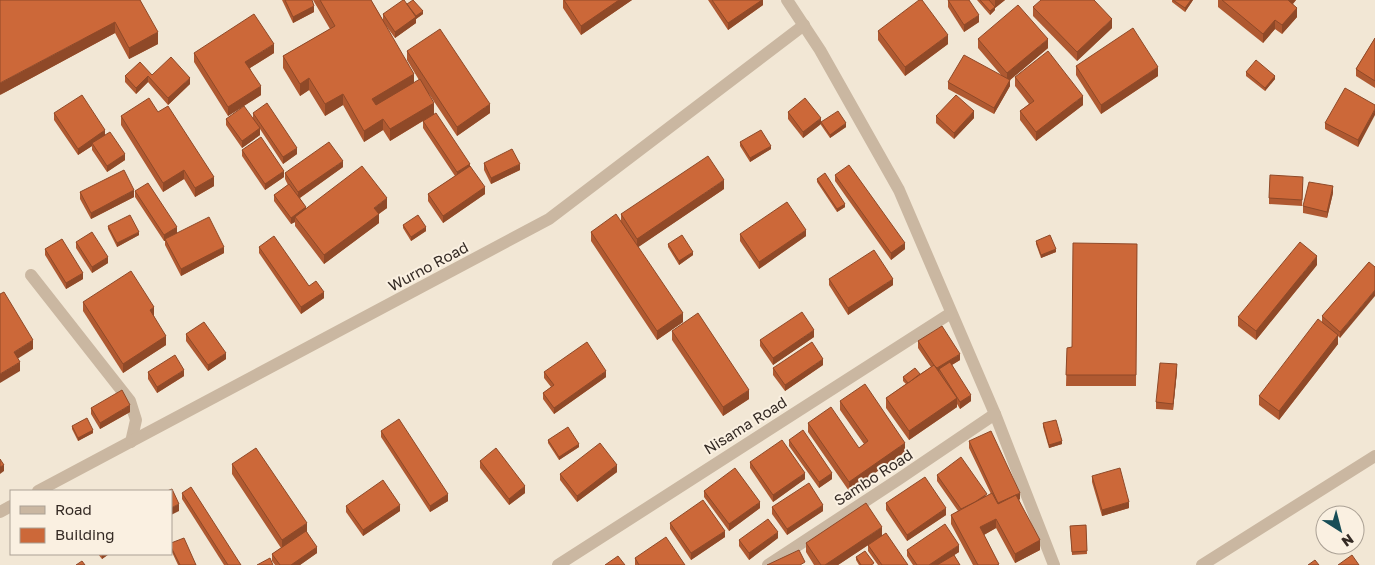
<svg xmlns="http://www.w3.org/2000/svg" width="1375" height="565" viewBox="0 0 1375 565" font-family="'Golos Text',sans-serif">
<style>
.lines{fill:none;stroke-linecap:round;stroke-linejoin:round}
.minor{stroke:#cab7a1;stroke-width:12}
.wall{fill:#af5931}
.shaded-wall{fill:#8f4928}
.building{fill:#cc6839;stroke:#8f4928}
.labels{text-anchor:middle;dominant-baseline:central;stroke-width:4;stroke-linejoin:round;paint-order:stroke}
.street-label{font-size:15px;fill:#342a24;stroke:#faf0e1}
</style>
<rect width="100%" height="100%" fill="#f2e7d5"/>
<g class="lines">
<!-- minor -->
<g class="minor">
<path d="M787,0L820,50L899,190L995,414L1054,565"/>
<path d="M31,275L130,401L136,420L131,442"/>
<path d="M38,491L549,219L804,25"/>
<path d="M0,512L11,506"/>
<path d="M558,565L951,313"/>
<path d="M768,565L899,479L995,414"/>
<path d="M1202,565L1375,456"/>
</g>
</g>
<!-- wall -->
<g class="wall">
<path d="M140,0L158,44L129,59L115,33L0,95Z"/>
<path d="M282,0H312L314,12L293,23Z"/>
<path d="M313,0H371L383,20V14L407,4L423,14L416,19V23L395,38L384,23L414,83L419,80L407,60V51L490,113L457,136L429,94L434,114L470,166L485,194L443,223L428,201V194L455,176L423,128V121L428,118L390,141L383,130L364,142L343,105L325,116L309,90L300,96L283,68V56L330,29Z"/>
<path d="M563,0H632L581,35L563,8Z"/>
<path d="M708,0H763V5L728,30Z"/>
<path d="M948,0L979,22L964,32L948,7Z"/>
<path d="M977,0H1005L995,8V10L990,15Z"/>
<path d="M1172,0H1193L1185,12L1172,2Z"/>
<path d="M1218,0H1296L1293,4L1297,17L1282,34L1275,29L1263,43L1218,7Z"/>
<path d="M1033,7L1112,28L1077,61L1033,16Z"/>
<path d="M878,31L948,44L905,76L878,40Z"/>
<path d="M1375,38V88L1356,76V69Z"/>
<path d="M978,39L1048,48L1010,80V86L994,114L948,89V82L1001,75L978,48Z"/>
<path d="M194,53H274L250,68L261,95L228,116L194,62Z"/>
<path d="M1076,66L1158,76L1101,114L1076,75Z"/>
<path d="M1246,72L1275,79L1265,91L1246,76Z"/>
<path d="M152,75L190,84L168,105L148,82L136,94L125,82V76Z"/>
<path d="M1015,77L1083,105L1036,141L1020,120V111L1029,104L1015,86Z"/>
<path d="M1375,105L1358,147L1325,129V123Z"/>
<path d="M158,112L214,186L195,197L184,179L163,192L121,125V116Z"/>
<path d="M788,112L821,124L803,138L788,119Z"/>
<path d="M54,113L105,135L125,160L107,172L92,150V146L78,155L54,120Z"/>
<path d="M253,113L297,154L283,164L260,129V135L242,148L226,125V119L253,118Z"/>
<path d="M936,116L974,118L954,139L936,123Z"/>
<path d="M821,122L846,127L830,138L821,125Z"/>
<path d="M740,142L771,149L750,162L740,146Z"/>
<path d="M242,150L284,177L265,190L242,156Z"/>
<path d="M484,163L520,170L491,184L484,170Z"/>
<path d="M343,167L300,198L306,208H387L379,214V223L324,264L295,226V222L291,224L274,201V195L288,185L285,179V173Z"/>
<path d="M835,175L905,249L891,260L835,181Z"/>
<path d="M817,179L845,207L837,212L817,182Z"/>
<path d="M1303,183L1302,206L1269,204V198Z"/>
<path d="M724,189L638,247L683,322L657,340L591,241V232L621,221V214Z"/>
<path d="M135,191L177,233L224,253L181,276L165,245V241H164L135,197Z"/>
<path d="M80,192L134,197L91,219L80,199Z"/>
<path d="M1333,193L1327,218L1303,213V206Z"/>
<path d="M403,225L426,231L411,241L403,228Z"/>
<path d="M108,226L139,235L117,247L108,229Z"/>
<path d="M740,234L806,236L759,269L740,241Z"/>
<path d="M1036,241L1056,252L1041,258L1036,244Z"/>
<path d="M76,242L108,263L92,273L76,248Z"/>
<path d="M668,244L693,255L679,265L668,247Z"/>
<path d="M1137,244L1136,386H1066L1067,348L1072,347Z"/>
<path d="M259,247L309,286L324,298L301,314L259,253Z"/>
<path d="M45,249L83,279L66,289L45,255Z"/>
<path d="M1369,262L1340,338L1338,336V344L1279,420L1259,405V396L1322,322V316Z"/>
<path d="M1317,265L1256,340L1238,326V317Z"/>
<path d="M829,279L893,285L848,315L829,285Z"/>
<path d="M83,302L154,316L166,345L123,373L83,311Z"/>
<path d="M672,331L749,399L723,416L672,340Z"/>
<path d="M186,334L226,359L208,371L186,341Z"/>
<path d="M814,337L773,365L760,346V340Z"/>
<path d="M918,341L960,360L952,365L971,401L960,409L957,404V407L909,440L886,408V398L906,384L903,381V377L920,374L931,367L918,348Z"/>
<path d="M823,365L785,391L773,375V368Z"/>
<path d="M1177,371L1173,410L1156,409V402Z"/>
<path d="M148,372L184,376L157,393L148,379Z"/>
<path d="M544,372L606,377L554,414L543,399V393L551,387L544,378Z"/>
<path d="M840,401L905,452L849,491L808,432V423L859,448L864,444L840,410Z"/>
<path d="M91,408L130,412L100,429L91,414Z"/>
<path d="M1043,423L1062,444L1049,448L1043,427Z"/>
<path d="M72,426L93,433L78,441L72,429Z"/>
<path d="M381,431L448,501L430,512L381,437Z"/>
<path d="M548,440L579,447L559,460L548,443Z"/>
<path d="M789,440L832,479L819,488L789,446Z"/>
<path d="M969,441L1020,499L1019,500L1040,550L1015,563L996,528L984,535L999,565H973L951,524V515L958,511L937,481V475L987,496L991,494L969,448Z"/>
<path d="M480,461L525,493L509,505L480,468Z"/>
<path d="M750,462L805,479L773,502L750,468Z"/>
<path d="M232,464L307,532L317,553L300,565H275L272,561V554L281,548L232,474Z"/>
<path d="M617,472L577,502L560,480V474Z"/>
<path d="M1092,476L1129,508L1102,516L1092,482Z"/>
<path d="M704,491L760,508L729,531L704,497Z"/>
<path d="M182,493L241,565H224L182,499Z"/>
<path d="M886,503L946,515L907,541L886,510Z"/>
<path d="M346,506L400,511L363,536L346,512Z"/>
<path d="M772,507L823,511L787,535L772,514Z"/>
<path d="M670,523L725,537L691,560L670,529Z"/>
<path d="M1086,525L1087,554L1072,555L1070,526Z"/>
<path d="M882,535L908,565H878L868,551V545L838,565H814L806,552V543Z"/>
<path d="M778,538L749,560L739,546V540Z"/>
<path d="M171,543L196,565H178L171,550Z"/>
<path d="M907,550L959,552L954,555L960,565H913L907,556Z"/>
<path d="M98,554H109L102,559Z"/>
<path d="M856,557L874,565H859L856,560Z"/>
<path d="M635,558L685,565H635Z"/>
</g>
<!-- shaded-wall -->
<g class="shaded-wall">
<path d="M619,0H632L581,35V26Z"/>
<path d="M762,0H763V5L728,30V23Z"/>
<path d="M995,0H1005L995,8V10L990,15V11L995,7Z"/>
<path d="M1191,0H1193L1185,12V8Z"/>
<path d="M1288,0H1296L1288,9Z"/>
<path d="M314,6V12L293,23V17Z"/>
<path d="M1297,8V17L1282,34V25Z"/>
<path d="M423,11V14L416,19V23L395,38V32Z"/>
<path d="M979,15V22L964,32V25Z"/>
<path d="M1112,19V28L1077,61V52Z"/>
<path d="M1275,20V29L1263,43V34Z"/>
<path d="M115,22V33L0,95V83Z"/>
<path d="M158,32V44L129,59V48Z"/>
<path d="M948,35V44L905,76V67Z"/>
<path d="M1048,39V48L1010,80V86L994,114V108L1007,82V73Z"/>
<path d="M274,44V53L245,71V62Z"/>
<path d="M1158,67V76L1101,114V105Z"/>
<path d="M414,74V85L372,110V99Z"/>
<path d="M148,76V82L136,94V88Z"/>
<path d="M1275,76V79L1265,91V88Z"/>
<path d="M190,78V84L168,105V98Z"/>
<path d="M309,78V90L300,96V84Z"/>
<path d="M261,86V95L228,116V107Z"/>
<path d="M343,94V105L325,116V104Z"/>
<path d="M1083,96V105L1036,141V132Z"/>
<path d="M434,103V114L390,141V129Z"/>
<path d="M490,104V113L457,136V127Z"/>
<path d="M1375,109V115L1358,147V140Z"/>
<path d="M974,111V118L954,139V133Z"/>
<path d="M821,118V124L803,138V132Z"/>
<path d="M383,119V130L364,142V131Z"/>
<path d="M846,123V127L830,138V135Z"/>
<path d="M260,128V135L242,148V141Z"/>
<path d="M105,130V137L92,143V146L78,155V149Z"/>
<path d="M771,146V149L750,162V158Z"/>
<path d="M297,148V154L283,164V157Z"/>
<path d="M125,154V160L107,172V166Z"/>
<path d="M343,161V167L298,199V192Z"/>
<path d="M470,164V170L457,179V172Z"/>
<path d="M520,164V170L491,184V178Z"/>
<path d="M184,170V179L163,192V183Z"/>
<path d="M284,171V177L265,190V184Z"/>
<path d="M214,177V186L195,197V188Z"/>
<path d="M724,180V189L637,248V239Z"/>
<path d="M1333,186V193L1327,218V212Z"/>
<path d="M485,187V194L443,223V216Z"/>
<path d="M134,190V197L91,219V213Z"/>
<path d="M387,198V208L374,217V208Z"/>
<path d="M845,204V207L837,212V209Z"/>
<path d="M306,207V213L295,217V222L291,224V218Z"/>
<path d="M379,214V223L324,264V255Z"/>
<path d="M177,227V233L165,239V241H164V235Z"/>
<path d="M426,227V231L411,241V237Z"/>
<path d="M806,230V236L759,269V262Z"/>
<path d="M139,232V235L117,247V243Z"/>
<path d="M905,243V249L891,260V253Z"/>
<path d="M224,247V253L181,276V269Z"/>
<path d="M1056,249V252L1041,258V255Z"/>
<path d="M693,252V255L679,265V261Z"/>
<path d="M1317,256V265L1256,340V331Z"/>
<path d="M108,257V263L92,273V267Z"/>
<path d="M83,273V279L66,289V283Z"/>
<path d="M893,279V285L848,315V308Z"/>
<path d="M1375,290V296L1340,338V332Z"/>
<path d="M324,292V298L301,314V307Z"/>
<path d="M154,307V316L150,319V310Z"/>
<path d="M683,313V322L657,340V331Z"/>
<path d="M814,330V337L773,365V358Z"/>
<path d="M1338,335V344L1279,420V411Z"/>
<path d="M166,336V345L123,373V364Z"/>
<path d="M33,340V349L14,361V352Z"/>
<path d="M226,353V359L208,371V365Z"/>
<path d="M960,354V360L940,372L939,369V373L936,369Z"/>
<path d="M823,359V365L785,391V385Z"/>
<path d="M20,362V371L0,383V374Z"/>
<path d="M1177,364V371L1173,410V404Z"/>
<path d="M184,370V376L157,393V387Z"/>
<path d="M606,371V377L554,414V408Z"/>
<path d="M749,390V399L723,416V407Z"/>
<path d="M971,395V401L960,409V402Z"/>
<path d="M957,398V407L909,440V431Z"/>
<path d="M130,405V412L100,429V423Z"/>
<path d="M93,430V433L78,441V438Z"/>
<path d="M1062,441V444L1049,448V445Z"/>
<path d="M905,443V452L849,491V482Z"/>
<path d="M579,444V447L559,460V457Z"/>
<path d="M4,465V471L0,474V467Z"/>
<path d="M617,465V472L577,502V496Z"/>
<path d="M805,473V479L773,502V495Z"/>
<path d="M832,473V479L819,488V482Z"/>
<path d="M525,486V493L509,505V499Z"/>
<path d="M1020,493V499L998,510V503Z"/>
<path d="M448,494V501L430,512V506Z"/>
<path d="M760,502V508L729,531V524Z"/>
<path d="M1129,502V508L1102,516V510Z"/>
<path d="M179,504V511L171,515V508Z"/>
<path d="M400,505V511L363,536V530Z"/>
<path d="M823,505V511L787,535V529Z"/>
<path d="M946,508V515L907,541V535Z"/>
<path d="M996,519V528L980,537V527Z"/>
<path d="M307,523V532L282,549V540Z"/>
<path d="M882,527V536L838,565H825Z"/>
<path d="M725,531V537L691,560V553Z"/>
<path d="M778,532V538L749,560V553Z"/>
<path d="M1040,540V550L1015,563V554Z"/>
<path d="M959,545V552L939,565H929Z"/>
<path d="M317,547V553L300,565H291Z"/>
<path d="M102,554H109L102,559Z"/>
</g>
<!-- building -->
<g class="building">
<path d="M0,0H140L158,32L129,48L115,22L0,83Z"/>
<path d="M285,0H312L314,6L293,17Z"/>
<path d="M320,0H371L414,74L372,99L376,105L420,79L434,103L390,129L383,119L364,131L343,94L325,104L309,78L300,84L283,56L335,26Z"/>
<path d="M403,0H404L416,17L395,32L383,14Z"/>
<path d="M413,0L423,11L416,16L407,4Z"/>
<path d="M564,0H619L581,26Z"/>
<path d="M712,0H762L728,23Z"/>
<path d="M919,0H922L948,35L905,67L878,31Z"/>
<path d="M948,0H969L979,15L964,25Z"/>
<path d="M980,0H989L995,7L990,11Z"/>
<path d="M1041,0H1094L1112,19L1077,52L1033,7Z"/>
<path d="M1173,0H1191L1185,8Z"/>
<path d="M1222,0H1288L1297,8L1282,25L1275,20L1263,34Z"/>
<path d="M1018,5L1048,39L1007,73L978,39Z"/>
<path d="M254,14L274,44L245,62L261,86L228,107L194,53Z"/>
<path d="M1133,28L1158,67L1101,105L1076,66Z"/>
<path d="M440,29L490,104L457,127L407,51Z"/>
<path d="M1375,38V81L1356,69Z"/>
<path d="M1048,51L1083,96L1036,132L1020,111L1034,101L1015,77Z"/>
<path d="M964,55L1010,80L994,108L948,82Z"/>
<path d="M171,57L190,78L168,98L148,76L136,88L125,76L140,62L152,75Z"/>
<path d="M1256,60L1275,76L1265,88L1246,72Z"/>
<path d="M1345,88L1375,105V109L1358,140L1325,123Z"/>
<path d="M82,95L105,130L78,149L54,113Z"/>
<path d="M956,95L974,111L954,133L936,116Z"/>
<path d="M149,98L158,112L168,106L214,177L195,188L184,170L163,183L121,116Z"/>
<path d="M805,98L821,118L803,132L788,112Z"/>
<path d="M267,103L297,148L283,157L253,113Z"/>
<path d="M244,106L260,128L242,141L226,119Z"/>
<path d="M838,111L846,123L830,135L821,122Z"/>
<path d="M436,113L470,164L457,172L423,121Z"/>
<path d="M761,130L771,146L750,158L740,142Z"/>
<path d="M110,132L125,154L107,166L92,143Z"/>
<path d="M261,137L284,171L265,184L242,150Z"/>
<path d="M329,142L343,161L298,192L285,173Z"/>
<path d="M512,149L520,164L491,178L484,163Z"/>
<path d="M708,156L724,180L637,239L621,214Z"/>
<path d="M849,165L905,243L891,253L835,175Z"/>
<path d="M362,166L387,198L374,208L379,214L324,255L295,217Z"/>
<path d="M470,166L485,187L443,216L428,194Z"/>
<path d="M124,170L134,190L91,213L80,192Z"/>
<path d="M825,173L845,204L837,209L817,179Z"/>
<path d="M1270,175L1303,177L1302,200L1269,198Z"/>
<path d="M1309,182L1333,186L1327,212L1303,206Z"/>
<path d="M148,183L177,227L164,235L135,191Z"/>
<path d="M289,184L306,207L291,218L274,195Z"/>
<path d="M787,202L806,230L759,262L740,234Z"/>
<path d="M616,214L683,313L657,331L591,232Z"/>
<path d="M130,215L139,232L117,243L108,226Z"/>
<path d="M418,215L426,227L411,237L403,225Z"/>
<path d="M209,217L224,247L181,269L165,239Z"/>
<path d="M92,232L108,257L92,267L76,242Z"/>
<path d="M682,235L693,252L679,261L668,244Z"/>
<path d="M1050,235L1056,249L1041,255L1036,241Z"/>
<path d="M274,236L309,286L316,281L324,292L301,307L259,247Z"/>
<path d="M62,239L83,273L66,283L45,249Z"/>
<path d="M1300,242L1317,256L1256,331L1238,317Z"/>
<path d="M1073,243L1137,244L1136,375H1066L1067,348L1072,347Z"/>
<path d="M874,250L893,279L848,308L829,279Z"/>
<path d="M1369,262L1375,267V290L1340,332L1322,316Z"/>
<path d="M131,271L154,307L150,310L166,336L123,364L83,302Z"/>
<path d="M4,292L33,340L14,352L20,362L0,374V294Z"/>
<path d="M802,312L814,330L773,358L760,340Z"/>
<path d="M698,313L749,390L723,407L672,331Z"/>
<path d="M1318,319L1338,335L1279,411L1259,396Z"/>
<path d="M204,322L226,353L208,365L186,334Z"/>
<path d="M942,326L960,354L937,368L934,365L918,341Z"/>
<path d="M587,342L606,371L554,408L543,393L554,385L544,372Z"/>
<path d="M812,342L823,359L785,385L773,368Z"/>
<path d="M175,355L184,370L157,387L148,372Z"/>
<path d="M950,362L971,395L960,402L939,369Z"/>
<path d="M1160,363L1177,364L1173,404L1156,402Z"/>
<path d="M934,365L957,398L909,431L886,398Z"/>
<path d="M915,368L920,374L908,383L903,377Z"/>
<path d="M865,384L905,443L849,482L808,423L831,407L859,448L868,441L840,401Z"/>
<path d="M122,390L130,405L100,423L91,408Z"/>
<path d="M87,418L93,430L78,438L72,426Z"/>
<path d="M399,419L448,494L430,506L381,431Z"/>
<path d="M1056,420L1062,441L1049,445L1043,423Z"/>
<path d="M568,427L579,444L559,457L548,440Z"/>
<path d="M803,430L832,473L819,482L789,440Z"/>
<path d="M991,431L1020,493L998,503L969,441Z"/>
<path d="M782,440L805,473L773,495L750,462Z"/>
<path d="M600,443L617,465L577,496L560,474Z"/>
<path d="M256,448L307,523L282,540L232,464Z"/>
<path d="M496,448L525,486L509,499L480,461Z"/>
<path d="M961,457L987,494L975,502L961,509L937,475Z"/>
<path d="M0,459L4,465L0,467Z"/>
<path d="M735,468L760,502L729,524L704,491Z"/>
<path d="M1120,468L1129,502L1102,510L1092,476Z"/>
<path d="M925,477L946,508L907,535L886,503Z"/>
<path d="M383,480L400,505L363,530L346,506Z"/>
<path d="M809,483L823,505L787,529L772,507Z"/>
<path d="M191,487L241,565H228L182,493Z"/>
<path d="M172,489L179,504L171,508V491H167Z"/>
<path d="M992,493L998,504L1016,495L1040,540L1015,554L996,519L980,527L999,564L997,565H978L951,515Z"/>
<path d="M703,500L725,531L691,553L670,523Z"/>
<path d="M866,503L882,527L825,565H821L806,543Z"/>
<path d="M768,519L778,532L749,553L739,540Z"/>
<path d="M945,524L959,545L929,565H917L907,550Z"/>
<path d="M1086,525L1087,551L1072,552L1070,526Z"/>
<path d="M306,531L317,547L291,565H280L272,554Z"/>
<path d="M886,533L908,565H882L868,545Z"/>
<path d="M666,537L685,565H639L635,558Z"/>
<path d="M184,538L196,565H180L171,547V543Z"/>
<path d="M799,550L805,562L800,565H767Z"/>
<path d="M865,551L874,563L871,565H861L856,557Z"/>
<path d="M954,555L960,565H937Z"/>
<path d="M1352,555L1359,565H1338Z"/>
<path d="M618,556L625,565H605Z"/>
<path d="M270,558L273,565H257Z"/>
<path d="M1315,560L1319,565H1308Z"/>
<path d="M82,561L85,565H76Z"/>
</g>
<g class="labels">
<!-- street labels -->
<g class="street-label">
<text transform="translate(428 266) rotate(-28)">Wurno Road</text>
<text transform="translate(745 425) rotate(-32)">Nisama Road</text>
<text transform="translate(873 477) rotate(-33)">Sambo Road</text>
</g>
</g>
<!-- legend -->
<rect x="10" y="490" width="162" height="65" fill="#faf0e1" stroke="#aba195"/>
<rect x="20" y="506" width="25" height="8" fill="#cab7a1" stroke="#aba195"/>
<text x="55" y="515" font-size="15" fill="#342a24">Road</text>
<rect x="20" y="528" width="25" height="15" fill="#cc6839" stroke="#aba195"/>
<text x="55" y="540" font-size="15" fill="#342a24">Building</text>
<!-- north arrow -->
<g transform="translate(1340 530) rotate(144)"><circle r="24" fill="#faf0e1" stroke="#aba195"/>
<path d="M0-4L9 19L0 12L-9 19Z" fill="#184e57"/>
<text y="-8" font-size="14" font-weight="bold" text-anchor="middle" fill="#342a24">N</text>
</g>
</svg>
